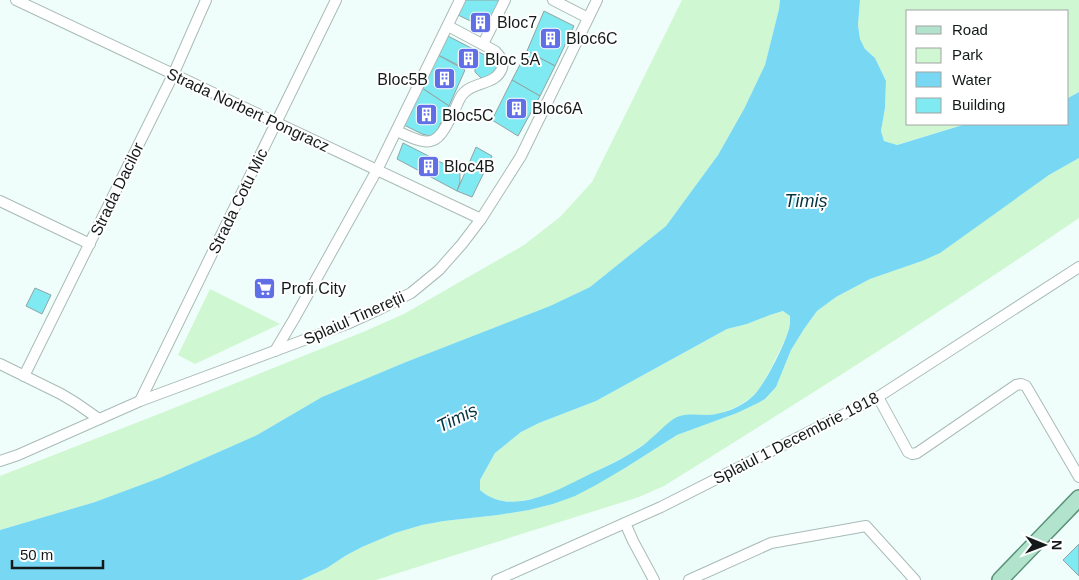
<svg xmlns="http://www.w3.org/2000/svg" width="1079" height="580" viewBox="0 0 1079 580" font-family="Helvetica,sans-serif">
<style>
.green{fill:#cff7d1}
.water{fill:#78d8f4;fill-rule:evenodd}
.building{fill:#7feaf1;stroke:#91a3a4}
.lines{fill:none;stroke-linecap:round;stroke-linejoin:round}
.minor-casing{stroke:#a9bbb7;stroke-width:12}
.primary-casing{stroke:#599179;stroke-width:18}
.minor{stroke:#fff;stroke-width:10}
.primary{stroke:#b2e3cd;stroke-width:15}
.labels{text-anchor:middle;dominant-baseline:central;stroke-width:4;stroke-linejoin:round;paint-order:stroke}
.poi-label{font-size:16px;fill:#141a19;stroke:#fff;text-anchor:start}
.street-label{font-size:16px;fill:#141a19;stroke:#fff}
.water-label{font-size:18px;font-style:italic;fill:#043440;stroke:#fff}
</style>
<rect width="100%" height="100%" fill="#effefb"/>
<!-- green -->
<g class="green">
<path d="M682,0H780L779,9L765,65L744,109L718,155L666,226L590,287L550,306L406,362L322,397L257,435L162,477L95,502L0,530V476L164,412L363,332L404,314L524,245L560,217L592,182Z"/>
<path d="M860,0H1079V92L1068,98V11H908V124H966L896,145L884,141L881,131L885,108L886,81L875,58L865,49L860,39L858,25Z"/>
<path d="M1079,158V218C943,311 804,399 664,486L639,497L376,580H301L327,568L345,556L362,547L395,533L422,525L444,521L498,515L529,510L553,504L625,468L677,435L737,413L765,399L776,387L791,350L804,329L817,311L836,297L870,279L922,261L967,233L1049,175Z"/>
<path d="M210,289L280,324L195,364L178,355Z"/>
<path d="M784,311L790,316V325L785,340L769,372L759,390L752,397L738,406L720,414L707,415L670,422L653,438L628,455L555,492L536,498L516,502L496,500L486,495L480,490V480L495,453L521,432L539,423L596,401L727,329L747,324L770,315Z"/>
</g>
<!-- water -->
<path class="water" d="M780,0H860L858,25L860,39L865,49L875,58L886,81L885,108L881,131L884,141L897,145L966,124H1068V98L1079,92V158L1049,175L940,253L922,261L870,279L836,297L817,311L804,329L791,350L776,387L765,399L758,403L737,413L677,435L625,468L596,485L575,496L553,504L529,510L498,515L444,521L422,525L395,533L362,547L345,556L327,568L301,580H0V530L95,502L162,477L257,435L322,397L406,362L550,306L590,287L666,226L718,155L744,109L765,65L779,9ZM783,311L790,316C790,319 790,321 790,324C788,339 764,387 752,397C739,408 724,414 707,415C697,415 687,413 677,417C667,422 653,438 642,446C625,458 605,467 586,476C556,491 510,517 480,490V480L495,453L521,432L539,423L596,401L727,329L747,324L770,315Z"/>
<!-- building -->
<g class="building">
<path d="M463,0H499L487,29L456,14Z"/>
<path d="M544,11L574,26L555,66L527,51Z"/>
<path d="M448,36L500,63L496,74L489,79L481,78L475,72V68L468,66L464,68L438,55Z"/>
<path d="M527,51L555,66L540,96L512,80Z"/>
<path d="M438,55L465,70L449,106L422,88Z"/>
<path d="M512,80L540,96L518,136L492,120Z"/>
<path d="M422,88L449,106L434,137L422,134L402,124Z"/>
<path d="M403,143L460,172V182L457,191L397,159Z"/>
<path d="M476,147L492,156L472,197L457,191Z"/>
<path d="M35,288L51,295L42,314L26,306Z"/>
<path d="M1079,544V576L1063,560Z"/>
</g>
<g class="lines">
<defs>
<g id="minor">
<path d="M16,0L481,219"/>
<path d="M553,0L588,18"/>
<path d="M483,44L505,0"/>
<path d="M397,131C434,149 437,145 455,109C457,105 459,99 462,95C472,81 496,86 502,68C504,61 500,56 495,51L448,26"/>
<path d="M0,201L90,244"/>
<path d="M275,351L294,319L377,170L460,0"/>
<path d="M0,364L61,394L76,403L99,419"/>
<path d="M24,376L173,75L206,0"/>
<path d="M878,397L908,452L912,454L917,453L1016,385L1021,384L1026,386L1079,477"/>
<path d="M140,401L336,0"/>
<path d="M0,461L18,455L140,401L347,324L380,309L411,293L439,270L462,244L481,219L521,156L597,0"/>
<path d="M625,523L633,541L654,580"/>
<path d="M497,580L661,507L878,397L1079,267"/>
<path d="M689,580L771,543L866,526L915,580"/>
</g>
<path id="primary" d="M1000,580L1079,498"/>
</defs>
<!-- minor casing -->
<use href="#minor" class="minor-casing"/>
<!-- primary casing -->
<use href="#primary" class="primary-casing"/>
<!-- minor -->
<use href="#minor" class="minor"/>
<!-- primary -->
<use href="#primary" class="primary"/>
</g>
<!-- icons -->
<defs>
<symbol id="building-square" viewBox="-11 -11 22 22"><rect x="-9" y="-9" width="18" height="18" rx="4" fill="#616fe7" stroke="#fff"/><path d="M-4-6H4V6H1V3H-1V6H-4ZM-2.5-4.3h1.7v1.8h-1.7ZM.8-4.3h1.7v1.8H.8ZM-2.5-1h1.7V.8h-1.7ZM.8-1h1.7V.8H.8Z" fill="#fff"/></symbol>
<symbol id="supermarket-square" viewBox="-11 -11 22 22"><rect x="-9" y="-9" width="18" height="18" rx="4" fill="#616fe7" stroke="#fff"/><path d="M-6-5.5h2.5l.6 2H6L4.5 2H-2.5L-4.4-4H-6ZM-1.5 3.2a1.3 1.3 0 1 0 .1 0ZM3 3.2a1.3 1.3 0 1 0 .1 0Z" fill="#fff"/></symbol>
</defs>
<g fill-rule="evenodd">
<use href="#building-square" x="468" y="10" width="25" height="25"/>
<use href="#building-square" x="538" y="26" width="25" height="25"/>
<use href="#building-square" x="456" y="46" width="25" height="25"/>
<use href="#building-square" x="432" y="66" width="25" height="25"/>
<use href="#building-square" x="504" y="96" width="25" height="25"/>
<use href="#building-square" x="414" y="102" width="25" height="25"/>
<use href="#building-square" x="416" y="154" width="25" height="25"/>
<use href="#supermarket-square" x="252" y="276" width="25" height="25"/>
</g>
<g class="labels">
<!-- poi labels -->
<g class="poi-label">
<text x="497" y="22">Bloc7</text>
<text x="566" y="38">Bloc6C</text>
<text x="485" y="59">Bloc 5A</text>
<text x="428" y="79" text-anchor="end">Bloc5B</text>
<text x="532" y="108">Bloc6A</text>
<text x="442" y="115">Bloc5C</text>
<text x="444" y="166">Bloc4B</text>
<text x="281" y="288">Profi City</text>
</g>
<!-- street labels -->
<g class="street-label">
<text transform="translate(248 110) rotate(25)">Strada Norbert Pongracz</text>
<text transform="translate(117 189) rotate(-64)">Strada Dacilor</text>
<text transform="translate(238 201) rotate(-64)">Strada Cotu Mic</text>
<text transform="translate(354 318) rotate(-24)">Splaiul Tinereții</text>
<text transform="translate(796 438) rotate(-27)">Splaiul 1 Decembrie 1918</text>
</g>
<!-- water labels -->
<g class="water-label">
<text x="806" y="201">Timiș</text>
<text transform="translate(457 418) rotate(-26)">Timiș</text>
</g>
</g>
<!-- legend -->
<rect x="906" y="10" width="162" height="115" fill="#ffffff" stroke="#a1a3a3"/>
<rect x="916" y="26" width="25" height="8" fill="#b2e3cd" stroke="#a1a3a3"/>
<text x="952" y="35" font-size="15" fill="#141a19">Road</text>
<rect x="916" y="48" width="25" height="15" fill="#cff7d1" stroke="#a1a3a3"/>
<text x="952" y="60" font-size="15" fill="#141a19">Park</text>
<rect x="916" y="72" width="25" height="15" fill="#78d8f4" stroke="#a1a3a3"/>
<text x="952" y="85" font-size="15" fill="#141a19">Water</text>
<rect x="916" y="98" width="25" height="15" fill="#7feaf1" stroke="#a1a3a3"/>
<text x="952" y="110" font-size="15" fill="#141a19">Building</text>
<!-- north arrow -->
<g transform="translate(1044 545) rotate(91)" stroke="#ffffff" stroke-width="4" paint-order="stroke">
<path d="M0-4L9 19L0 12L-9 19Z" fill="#141a19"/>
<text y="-8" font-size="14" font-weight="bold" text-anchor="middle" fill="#141a19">N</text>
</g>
<!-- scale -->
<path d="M12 560v8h91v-8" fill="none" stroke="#141a19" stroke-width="2.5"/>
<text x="20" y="560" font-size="15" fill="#141a19" stroke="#ffffff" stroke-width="4" paint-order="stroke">50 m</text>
</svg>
